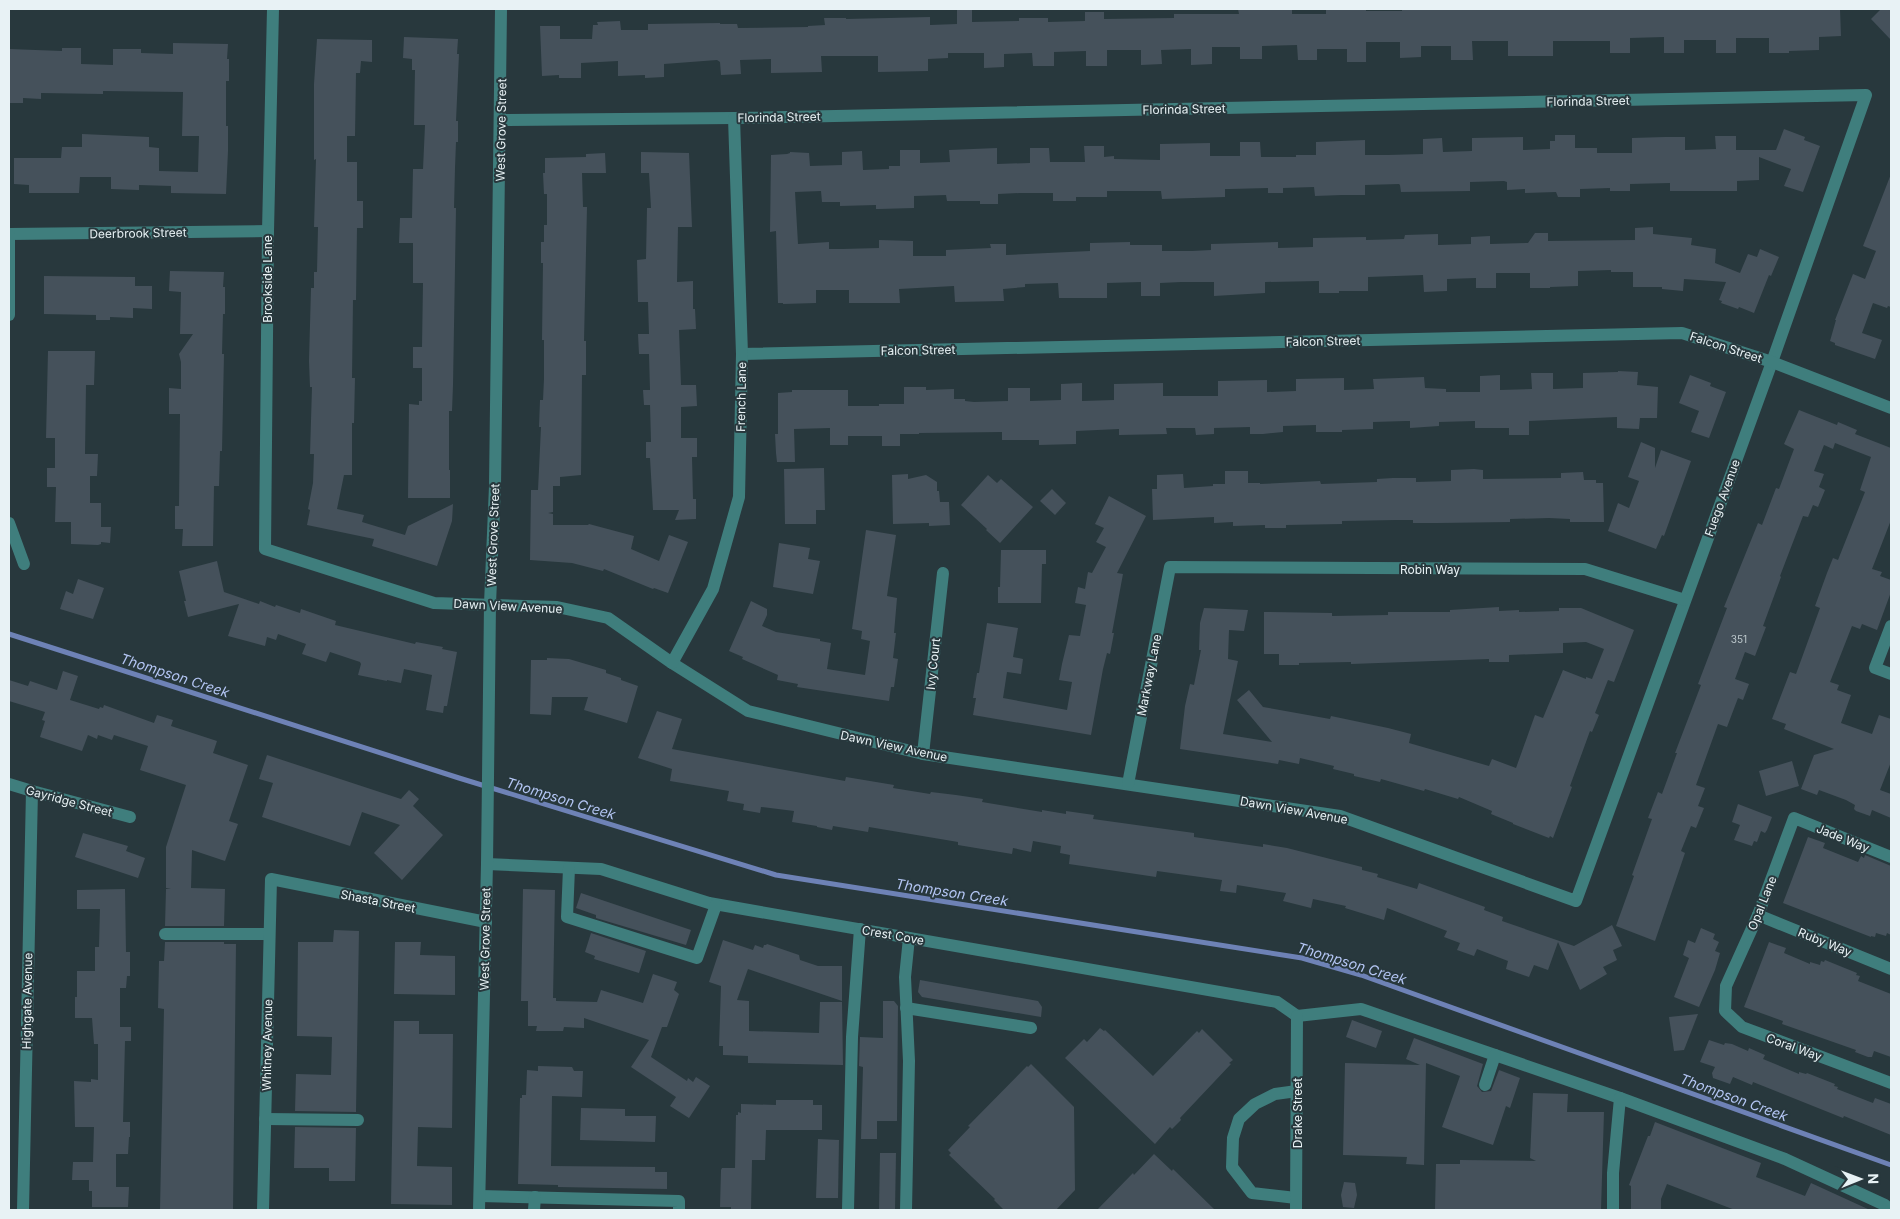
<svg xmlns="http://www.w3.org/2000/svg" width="1900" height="1219" viewBox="0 0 1900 1219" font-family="Inter,sans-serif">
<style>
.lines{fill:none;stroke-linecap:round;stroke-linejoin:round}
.stream{stroke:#6e82b6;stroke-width:5}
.building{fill:#45515b}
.minor{stroke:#3f7e7d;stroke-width:12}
.labels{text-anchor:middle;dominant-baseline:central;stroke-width:4;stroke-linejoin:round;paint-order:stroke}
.number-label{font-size:10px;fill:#bfcace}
.street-label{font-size:12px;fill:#e8f2f5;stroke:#28383d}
.water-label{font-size:14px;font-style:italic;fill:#b4c6f4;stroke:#28383d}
</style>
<rect width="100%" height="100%" fill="#28383d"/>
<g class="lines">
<!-- stream -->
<path class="stream" d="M9,634L459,778L776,875L1302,958L1361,975L1891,1165"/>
</g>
<!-- building -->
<g class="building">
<path d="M957,9H972V22L1019,21V18H1048V22L1085,21V12H1104V19L1174,18V14H1239L1238,9H1292V14H1326V9H1366V11H1402V9H1840L1841,36L1819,37V50L1789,51V53H1769V38H1736V53H1716V40H1684V53H1664V37L1630,38V53H1610V41H1553V56H1508V41H1472L1473,60H1451V46H1421V57L1400,58V42H1366V62H1347V49H1317V60H1298L1297,45L1262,46V59H1240V47H1212V64L1191,65V49L1161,50L1162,64L1141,65V50H1107V66H1086V51L1054,52V66H1033L1032,53L1004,54V67L984,68V53H948V58L928,59V71L878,72V56H821L822,72L771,73V59L740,60L741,74L721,75L720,62L717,60L664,64V77L645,78V75L618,76V61L581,63V78H559V75L542,76L540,26H560V39H592L593,25H598L597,22L620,21L621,30H648V24L720,23V24H737L738,28L808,27V26L825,25L824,18H846V19L930,17V25L957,24Z"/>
<path d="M1881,9H1891V40L1871,19Z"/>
<path d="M404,37L458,39L457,54H459L456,121H458V142H456L455,168L454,208H456L453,385L452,411H449V470H450V498H408L409,404L419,405V401H422V368H413V347H422L423,283H413V243H399L400,218H412L413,169H423L425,125H414L415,70H412V59L403,58Z"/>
<path d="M317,39L372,40V62L361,61L360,73H356L355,136H347V162H357V201H363V228H357L356,300H353L352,378H355L354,423H352V475H344L337,509L364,515L362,522L405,535L408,526L453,504L452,521L437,566L372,546L374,539L307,525L310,510L308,509L313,483L314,454H310L312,387H310L309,361L311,288H314V272H317L318,227H314L316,159L314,160V84Z"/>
<path d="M173,43L228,44L227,59H229V81H226V126H228V151L226,194L171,193V186L139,185V190L111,189V177H80L79,193H29V185L14,184V158H61L62,147H82V134L149,137V147L159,148V171L198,172L199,136H182L183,92L103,91V94L41,93V99L23,98V103H9V49L62,51V48H81V64L113,65V49H141V53L173,54Z"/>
<path d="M1784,129L1805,137L1804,140L1820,146L1803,192L1784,186L1791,169L1759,157V180L1737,181V191H1670V183L1630,184V191H1610V188L1580,189V197H1558L1556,192L1525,193V189L1507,190V182L1504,181L1470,182V191L1401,192L1400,185L1399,184L1365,185V195H1342L1315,196L1314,187L1283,188V193H1268V188L1230,189H1225V197L1162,199L1161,191H1107V197H1076V201H1053V193H1020L998,194V204H980V201H947L946,195L914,196V208L879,209H876V205L840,206V202H822L821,191L795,192L798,244L829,242V249H842L879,248V240L913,241V256H946V250L991,248L990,244H1006V255L1090,251V243L1130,242V245H1162V251H1192L1211,250V244L1278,242V248L1313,247V238L1366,237V240L1404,239L1405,235L1438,234V245L1471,244V237L1490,236V244L1528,243L1535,233H1548V241L1635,240V228L1653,227V234L1692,238L1691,245L1716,249L1715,263L1740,273L1748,254L1757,257L1760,249L1779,257L1771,276L1769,275L1754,313L1739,307L1738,309L1721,303L1722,301L1719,300L1726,282L1684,279L1683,291L1662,289V287H1633V272H1611V270L1578,271V286L1550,287V288H1530V273H1496V288H1476V278L1447,279V291L1424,292L1423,275L1368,277V291H1339V293H1319V281L1265,282V293L1214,296V282H1181L1160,283V296H1141V282L1107,283V298H1059L1058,283L1025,284V287L1003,289L1004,301L955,302L954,286L899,289L900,303H849V290H816V303L783,304V303H778L776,231L770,232L771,155L787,154L790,153V152L809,153L810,166L842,165V152L862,151L863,170L889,169V166H900V150H920V163L950,162L949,150L997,148V164L1030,163V148H1049L1050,162H1085L1084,146H1104V157L1114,156V159L1160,160V144L1210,143V156H1240V142H1260L1261,157H1296V155H1316V142L1365,140V155H1388L1423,154V139L1442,138L1443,152L1472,151V138L1523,137V150L1550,149V141H1555V135H1575V148H1597V153H1632V138L1665,137H1685V150L1716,149L1715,136H1736V150H1776Z"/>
<path d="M641,152L689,153L692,227H678L677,282L693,281V309H695L696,329L679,330L681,385H696L697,406L681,407V438H697V457H692L693,499H696V519L675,520L679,510H653L650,458H646V442H651L650,405H644L643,390H650L649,354H639L638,334H649L648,302H638L637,260L646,259L647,208H651L649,173H641Z"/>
<path d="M605,153L606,173H582L583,207H587L584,341H586V375H582L581,475L560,477V486H553V512L548,513L553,514V525H588L589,524L634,536L631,549L659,561L669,535L688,542L668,593L654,588L653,589L604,569L603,571L572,563L530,560L531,490H538L541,427H539L540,400H543L544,379V340H542L543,263H541V242H544V225H547V194H544L543,173H545V158L586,157V154Z"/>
<path d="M1891,174V307L1888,306L1887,308L1873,303L1862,333L1882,340L1875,359L1835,345V343L1830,341L1836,320H1835L1853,274L1865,279L1876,251L1863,246Z"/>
<path d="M170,271L224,272L223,287H225V314H223L222,354H224L222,451H220L219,486H214L213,546H182L183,529H175V506H179L180,414H169V388L181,389V362L179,354L193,334H180L181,292L169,291Z"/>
<path d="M44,276L135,277V286H152V309L133,308V318L110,317V320H96V315L44,314Z"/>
<path d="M48,351H95L94,385H86L85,454H98L97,476H90V503H101V527H111L110,543L101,542V544L98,545L71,544V522H55L56,487H47V468H55V438H46Z"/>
<path d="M1618,371L1638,372L1637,385L1658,387L1657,418H1640L1639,429L1617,428V417L1529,421V435H1509V428H1475V421L1439,422V426L1410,428V421H1406L1373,422V429L1342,430V432H1316V425L1283,426V432L1263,434H1250V427L1214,428V434L1196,435L1195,428H1166L1167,434L1119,435V429L1076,431V444L1039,445V440H1002V432L919,433V434H900V446H882V436H848V445H830V428L794,429L795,462H777L776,453L775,434H778V393L792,392V390H848V406H879V404H904V387H926V390L954,389V399H965V401L974,402L1008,401V388H1030V401L1061,400V384L1082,383V401L1114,400V384L1163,383V396H1218V381L1267,380V392L1296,391V379L1344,378V390L1374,389L1373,379L1424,377L1425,388L1446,389V392H1480V376L1500,375V390L1532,389L1531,373H1553V389L1583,388V373L1618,372Z"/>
<path d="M1690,375L1711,383L1710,386L1726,392L1709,438L1691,432L1699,411L1679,403Z"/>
<path d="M1799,410L1837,425L1838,422L1857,430L1855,434L1891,448V520L1872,569L1882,572L1880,576L1891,580V592L1877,630L1862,624L1860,629L1852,626L1830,682L1839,685L1837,690L1851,695L1841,723L1872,734L1879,715L1891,719V762L1880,790L1891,794V818L1872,810L1870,816L1856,811L1854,809L1855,805L1846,800L1819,790L1817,795L1801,789L1814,755L1834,749L1784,729L1786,724L1772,719L1790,672L1796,674L1820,608L1815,606L1827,573L1833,558L1838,560L1865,492L1860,490L1871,457L1835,443L1833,449L1824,445L1814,471L1824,474L1819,487L1825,490L1818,507L1813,505L1808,517L1803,516L1780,576L1781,577L1763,626L1766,627L1755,656L1745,652L1735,679L1749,684L1743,700L1738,698L1727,727L1718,724L1696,785L1705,788L1698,806L1704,808L1696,828L1691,826L1681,851L1685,853L1655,941L1616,926L1634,876L1632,875L1652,819L1648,818L1658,792L1662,794L1677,753H1675L1701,685L1698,684L1727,608L1724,607L1758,523L1762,525L1776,488L1779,489L1794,449L1784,444Z"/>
<path d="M1641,442L1655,448V468L1661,450L1691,461L1664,536L1662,535L1656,549L1608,531L1618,503L1629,508L1639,481L1628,477Z"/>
<path d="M824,468L825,510H816V524H785L784,469Z"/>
<path d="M1474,469L1483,470V479L1561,478V473L1583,472L1584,480H1596V483H1603L1604,522H1570V519L1549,518L1510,519V522L1438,523H1413V520H1396L1342,521V524L1286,525V528H1265V525L1233,526V522L1214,523V517L1153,520L1152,489H1157V475L1183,474L1184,488L1213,486V484H1225V471H1248V483H1260V484L1320,481L1321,484L1377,482V479L1393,478H1416V482L1451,481V470Z"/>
<path d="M908,474V479L926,475L937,482V491H939L940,502H949L950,525L929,526V523L893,524L892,475Z"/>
<path d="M988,475L997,483L1001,479L1033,507L1000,543L986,530L987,529L961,505Z"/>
<path d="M1052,489L1066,503L1055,515L1040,501Z"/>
<path d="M1109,496L1146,516L1117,573L1123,574L1112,633H1114L1110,654L1107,653L1103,669L1091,735L973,715L976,698H973L977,673H979L987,623L1018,628L1013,657L1023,659L1021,674L1007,672L1003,698L1067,710L1072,682L1059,680L1062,664L1069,635L1080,636L1086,605L1075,603L1078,587L1085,589L1088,572L1092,573L1106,547L1096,542L1104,528L1095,524Z"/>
<path d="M866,530L896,535L887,596L897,598L894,633H896L893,658L898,659L894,687H891L889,701L797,687L798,684L777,680L778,675L742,659L743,657L729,651L751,601L767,609V615L762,626L776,632L820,639V641L831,643L827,669L865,675L870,641L861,639L862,631L852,629Z"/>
<path d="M779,543L810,548L808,559L820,561L813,594L773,587Z"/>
<path d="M1001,550H1046V564H1042L1041,603H998V587H1000Z"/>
<path d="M217,561L224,592L259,604L260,601L275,607L276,605L300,613L301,609L336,621L335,625L415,644L416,642L443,647L442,649L457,652L447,706H444L443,713L426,710L432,675L404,669L401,683L387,680V681L358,675L361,664L360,662L330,652L326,662L302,654L306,644L278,634L276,640L267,637L265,646L228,636L239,604L188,617L184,601H186L179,571Z"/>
<path d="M78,579L104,588L93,619L60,609L66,591L73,594Z"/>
<path d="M1499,607V611L1519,610V612L1559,611V608H1581L1634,630L1614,682L1608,680L1595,713L1599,715L1592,732L1590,731L1570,786L1572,787L1553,838L1550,836L1549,838L1513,824V823L1491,814L1492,811L1459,797L1458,799L1425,789L1424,791L1381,779L1380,782L1354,776V774L1333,769L1334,766L1300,758L1299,764L1279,760L1278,764L1180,749L1185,706L1190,684L1194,685L1201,650H1199L1200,623L1204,608L1248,610L1244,631L1229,630L1228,659L1238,661L1223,734L1272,742L1237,700L1249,690L1263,707L1330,719L1331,716L1388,728L1411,734L1409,743L1489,766L1492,759L1516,768L1535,715L1543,718L1563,670L1586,679V677L1592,679L1604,649L1586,642L1563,643V653L1509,655V662H1489V659L1351,664V662L1299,663V665H1279V654H1264V612L1332,613V616L1388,615V612H1450V610Z"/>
<path d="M547,658L569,659L606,670V673L621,678V680L638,686L627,723L584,710L588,697H552L551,715L530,714L531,660H547Z"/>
<path d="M63,671L78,676L70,700L99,709L100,707L103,708L104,705L154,723L157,715L173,720L171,726L217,741L213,753L248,765L229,821L238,824L225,861L192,850L191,888L225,889L224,926H165L166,889H171L166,888V847L186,785L140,770L148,746L114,735L112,740L98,735L97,739L88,735L82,751L40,737L45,721L42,720L45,712L9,701V680L28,686L30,681L57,690Z"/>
<path d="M657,711L682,719L672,749L845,781L846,777L894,785L893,788L930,794L931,792L956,795L983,799L982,802L1042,812V810L1066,814V811L1094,815L1093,819L1194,833V837L1263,847V844L1287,848L1362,867V870L1378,874L1377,877L1417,889L1419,883L1485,907L1484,910L1503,917L1502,921L1574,946L1612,925L1622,946L1613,950L1617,960L1603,967L1607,974L1580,990L1558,942L1548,970L1534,965L1529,977L1506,969L1508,961L1477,949L1474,956L1457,950L1460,943L1444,937L1447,931L1387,908L1384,920L1345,908L1346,906L1313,899L1311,908L1283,901L1286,893L1237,885L1236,893L1220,891L1222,880L1157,871L1156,877L1069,864L1070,855L1060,853L1061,846L1033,841L1031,852L1013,848L1012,854L958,845V842L869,827L868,832L833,826L832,830L817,827V826L792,822L794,811L761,807L760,813L743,810L744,804L727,801L729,791L670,781L672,769L638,758Z"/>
<path d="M267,755L401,799L409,790L419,799L413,806L443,835L402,880L374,853L400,825L362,812L350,846L262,817L273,783L259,779Z"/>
<path d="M1792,761L1799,786L1766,796L1759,771Z"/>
<path d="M1738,804L1772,817L1767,830L1765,833L1761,831L1757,842L1754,841L1752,846L1734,840L1740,825L1732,822Z"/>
<path d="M83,833L128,846L126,851L145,858L138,878L75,857Z"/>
<path d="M1808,837L1825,843L1823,848L1858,862L1861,856L1864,858L1865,855L1891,866V935L1887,933L1886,936L1876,933L1875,937L1871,936V937L1783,903Z"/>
<path d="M125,889L126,952H130V976H127L126,988H120V1027H131V1041H125L123,1122H130V1137H129L128,1154H116V1187H129L128,1207H92V1191H89V1180H72L73,1162H93L94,1127H75L74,1081L91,1082V1079L98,1080V1044H94L92,1018H75V997H77V971H95V947H99L100,909H77V890Z"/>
<path d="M523,889L555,890L553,998H556V1001L597,1002L601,990L643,1003L653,974L677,982L674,990L679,994L667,1027H662L651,1057L687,1081L688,1078L693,1082L696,1077L710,1086L689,1118L670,1106L676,1097L631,1067L649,1040L584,1018V1028L564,1027L563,1031H536L537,1026H528V1001H521Z"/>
<path d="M581,893L691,930L686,945L596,918V915L576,908Z"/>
<path d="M1701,928L1715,934L1713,939L1719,942L1715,951L1720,953L1715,970L1699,1007L1674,997L1689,958L1683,955L1688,940L1695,943Z"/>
<path d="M334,930L359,931L356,1112L295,1111L296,1074L331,1075L332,1037L297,1036L298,942H333Z"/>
<path d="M591,933L646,951L639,973L594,959L595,956L585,952Z"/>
<path d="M723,940L753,950L755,945L763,948L764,945H766L767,944L799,955L800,960L818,966H842V1001L748,969L737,1000L749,1001V1031L819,1033L820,1002H842L843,1065L748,1063V1056L723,1055V1046H719L721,986L709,982Z"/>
<path d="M165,942H224V944H236L233,1210H160L164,1009L158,1008L159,961H164Z"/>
<path d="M395,942H421L420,955L455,956V995L394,994Z"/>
<path d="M1769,942L1786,948L1784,953L1810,964V962L1820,965L1821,961L1824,962L1825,960L1857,973L1856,975L1860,976L1858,981L1891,994V1057L1874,1051L1872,1057H1868L1855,1052L1856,1050L1782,1024L1783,1021L1744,1007Z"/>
<path d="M920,980L1038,1001L1042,1007L1041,1017L922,997L918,992Z"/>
<path d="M883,1001H894L898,1006L897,1121H877V1139H861L863,1067L859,1066L860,1037L883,1038Z"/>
<path d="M1698,1014L1684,1050L1674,1051L1669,1017Z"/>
<path d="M1352,1020L1382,1031L1376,1048L1346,1037Z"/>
<path d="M394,1021H419V1034H453L452,1128L418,1127L417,1166L452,1167V1205L391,1204Z"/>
<path d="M1100,1028L1104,1031L1105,1030L1153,1076L1197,1031L1199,1033L1202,1029L1233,1060L1229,1063L1231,1064L1180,1118L1181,1120L1172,1129L1170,1127L1155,1144L1065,1058L1084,1039L1087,1042Z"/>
<path d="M1414,1038L1483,1064L1477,1086L1482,1092L1491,1091L1499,1070L1520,1078L1510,1108L1506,1106L1493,1145L1442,1127L1460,1076L1426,1063L1424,1165L1406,1164L1407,1157L1343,1155L1345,1063L1420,1065L1406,1059Z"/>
<path d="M1709,1040L1724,1045L1725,1043L1732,1044L1748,1051L1749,1048L1765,1055L1763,1059L1799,1074V1072L1806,1074L1807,1073L1835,1084L1834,1086L1838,1087L1837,1089L1873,1103L1875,1098L1891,1104V1135L1844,1116L1843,1118L1753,1082L1752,1085L1733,1077L1730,1084L1713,1078L1712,1073L1715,1067L1700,1062Z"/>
<path d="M1031,1064L1074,1107L1075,1190L1056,1210H1004L994,1200L995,1199L949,1155L951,1153L948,1150L970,1127L968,1126L1027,1066L1028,1067Z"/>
<path d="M538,1066L572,1067L574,1071H583L582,1097L552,1096L551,1166L655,1167V1172H667V1189L558,1187V1185L518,1184L520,1098H522V1095H526L527,1070L538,1071Z"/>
<path d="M1533,1093L1568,1094L1567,1112H1604L1601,1210H1435L1436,1164H1460V1160L1536,1161L1530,1158Z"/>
<path d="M776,1100H813V1105H822V1130H766L765,1160H752L751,1210H731V1207H720L721,1170L722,1168H735L736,1115H738V1112L741,1113V1104L776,1105Z"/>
<path d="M581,1108L625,1109V1116H656L655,1142L580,1140Z"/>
<path d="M1655,1122L1761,1163L1756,1177L1805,1196L1811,1183L1870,1210H1735L1667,1184L1661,1199V1210H1631V1186L1629,1185L1648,1136H1650Z"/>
<path d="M295,1127L356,1128L355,1181H329V1168H294Z"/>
<path d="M818,1139L839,1140L838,1198H816Z"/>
<path d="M880,1153H896L895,1210H879Z"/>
<path d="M1154,1154L1172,1171L1173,1169L1215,1210H1097L1133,1173L1134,1175Z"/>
<path d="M1344,1182L1355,1183L1357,1195L1354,1208L1343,1207L1341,1195Z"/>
</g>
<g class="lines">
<!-- minor -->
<g class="minor">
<path d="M273,9L268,231L265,549L434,603L557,607L608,618L672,663L748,711L923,754L1340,816L1576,901L1772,362L1866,95L734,118L501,120"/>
<path d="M9,234L268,231"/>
<path d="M9,315V234"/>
<path d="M742,354L1682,333L1772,362L1891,408"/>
<path d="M9,523L24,564"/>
<path d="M1891,626L1875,668L1891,674"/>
<path d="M672,663L713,589L739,497L742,354L734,118"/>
<path d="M923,754L943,573"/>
<path d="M9,784L32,791L130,817"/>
<path d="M1128,784L1170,567L1585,569L1685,600"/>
<path d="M1891,857L1794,818L1758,915L1726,986L1725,1011L1742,1027L1891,1083"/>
<path d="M487,864L601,869L709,903L1277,1002L1297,1016"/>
<path d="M569,868L567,917L697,958L716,905"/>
<path d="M1758,915L1891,969"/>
<path d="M165,934H269"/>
<path d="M906,1008L1031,1028"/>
<path d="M1297,1016L1361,1009L1620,1098"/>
<path d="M1485,1085L1495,1055"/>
<path d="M265,1119L358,1120"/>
<path d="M480,1196L679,1201V1210"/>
<path d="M1296,1198L1252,1193L1232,1167L1233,1138L1239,1119L1255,1104L1275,1094L1297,1091"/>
<path d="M23,1210L32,791"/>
<path d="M263,1210L271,879L486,922"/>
<path d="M479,1210L487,864L490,604L495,486L501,9"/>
<path d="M534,1210L535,1197"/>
<path d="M848,1210L852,1037L860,929"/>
<path d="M906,1210L909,1061L905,977L909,938"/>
<path d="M1296,1210L1297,1016"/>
<path d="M1613,1210V1173L1620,1098L1785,1159L1885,1205L1891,1210"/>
</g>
</g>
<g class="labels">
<!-- number labels -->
<g class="number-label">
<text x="1739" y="639">351</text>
</g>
<!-- street labels -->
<g class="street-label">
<text transform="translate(1588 101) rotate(-1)">Florinda Street</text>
<text transform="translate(1184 109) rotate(-1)">Florinda Street</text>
<text transform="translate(779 117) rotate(-1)">Florinda Street</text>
<text transform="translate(501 130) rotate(-89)">West Grove Street</text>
<text transform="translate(138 233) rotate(-1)">Deerbrook Street</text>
<text transform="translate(267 279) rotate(-90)">Brookside Lane</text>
<text transform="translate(1323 341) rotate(-1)">Falcon Street</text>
<text transform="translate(1726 347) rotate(18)">Falcon Street</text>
<text transform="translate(918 350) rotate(-1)">Falcon Street</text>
<text transform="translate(741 397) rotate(-89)">French Lane</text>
<text transform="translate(1722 498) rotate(-70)">Fuego Avenue</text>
<text transform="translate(493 535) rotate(-88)">West Grove Street</text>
<text x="1430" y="569">Robin Way</text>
<text transform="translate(508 606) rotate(3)">Dawn View Avenue</text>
<text transform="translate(933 664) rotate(-84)">Ivy Court</text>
<text transform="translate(1149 675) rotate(-79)">Markway Lane</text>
<text transform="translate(894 746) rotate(12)">Dawn View Avenue</text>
<text transform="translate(69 801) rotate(15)">Gayridge Street</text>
<text transform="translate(1294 810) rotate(10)">Dawn View Avenue</text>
<text transform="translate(1843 838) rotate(22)">Jade Way</text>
<text transform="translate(378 901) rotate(11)">Shasta Street</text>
<text transform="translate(1762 903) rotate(-68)">Opal Lane</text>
<text transform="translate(893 935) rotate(10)">Crest Cove</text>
<text transform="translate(485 939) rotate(-89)">West Grove Street</text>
<text transform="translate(1825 942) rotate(22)">Ruby Way</text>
<text transform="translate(27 1001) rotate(-89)">Highgate Avenue</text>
<text transform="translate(267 1045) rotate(-89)">Whitney Avenue</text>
<text transform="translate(1794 1047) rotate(20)">Coral Way</text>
<text transform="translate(1297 1113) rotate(-90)">Drake Street</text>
</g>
<!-- water labels -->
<g class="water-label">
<text transform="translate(175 675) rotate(18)">Thompson Creek</text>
<text transform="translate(561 798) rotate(17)">Thompson Creek</text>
<text transform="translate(952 892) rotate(9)">Thompson Creek</text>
<text transform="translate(1352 963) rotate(17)">Thompson Creek</text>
<text transform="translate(1734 1097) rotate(20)">Thompson Creek</text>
</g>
</g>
<!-- border -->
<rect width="1900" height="1219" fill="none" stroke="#e8f2f5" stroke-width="20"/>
<!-- north arrow -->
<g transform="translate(1860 1179) rotate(89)" stroke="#28383d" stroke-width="4" paint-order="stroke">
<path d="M0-4L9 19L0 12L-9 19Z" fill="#e8f2f5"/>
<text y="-8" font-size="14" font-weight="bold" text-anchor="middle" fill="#e8f2f5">N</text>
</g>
</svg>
